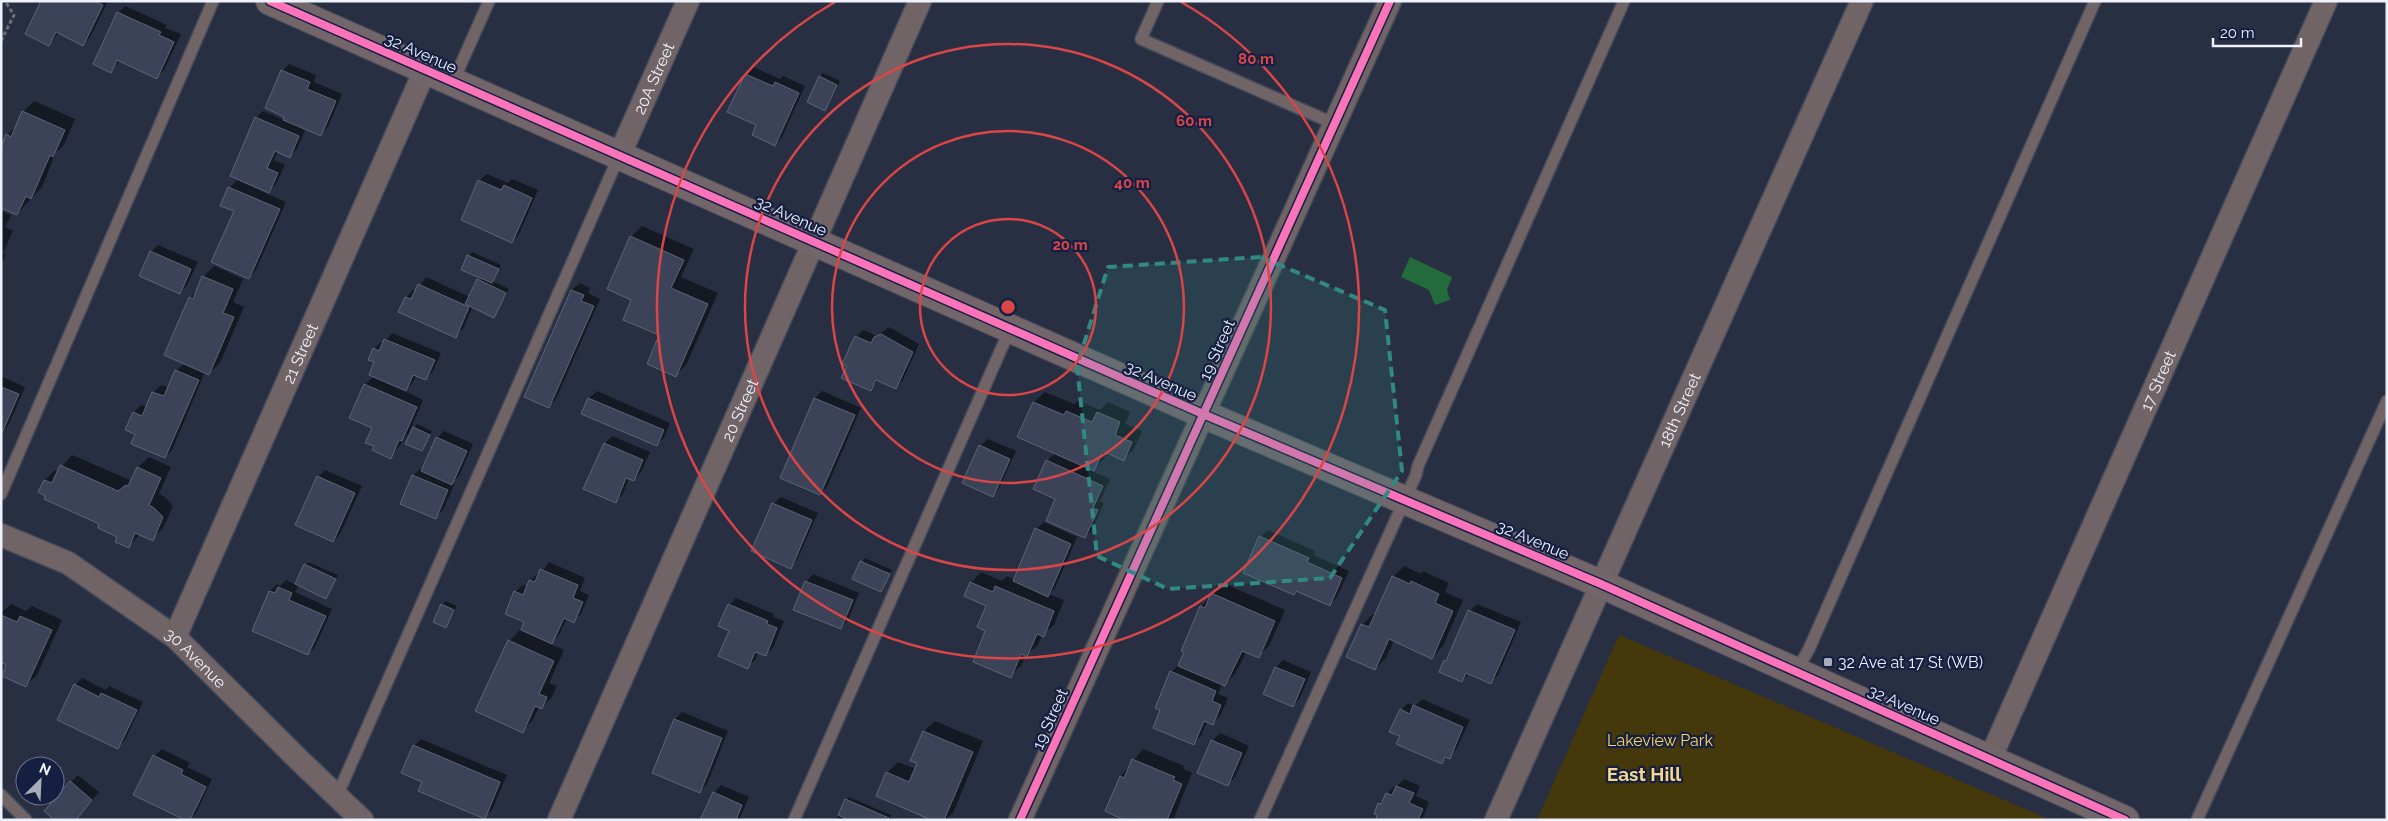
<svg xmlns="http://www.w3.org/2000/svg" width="2388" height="821" viewBox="0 0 2388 821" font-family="Raleway,sans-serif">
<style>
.green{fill:#45380b}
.water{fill:#246b3c}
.shadow{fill:#0007}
.building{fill:#3c4359;stroke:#5f6575}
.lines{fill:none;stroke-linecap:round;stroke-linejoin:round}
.lane-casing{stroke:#464b5a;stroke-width:14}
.street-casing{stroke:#464b5a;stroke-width:25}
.secondary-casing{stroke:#464b5a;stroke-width:30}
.path{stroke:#726b72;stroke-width:3;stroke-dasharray:4 2.5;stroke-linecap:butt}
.lane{stroke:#716466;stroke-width:11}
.street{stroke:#716466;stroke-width:22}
.secondary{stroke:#73666b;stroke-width:28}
.cycleway-casing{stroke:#151f41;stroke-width:11}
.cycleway{stroke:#fb73b8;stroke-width:8}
.marked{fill:#318983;fill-opacity:0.2;stroke:#318983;stroke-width:4;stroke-dasharray:10 6;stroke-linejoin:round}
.ring{fill:none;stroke:#da4648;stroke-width:2.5}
.poi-dot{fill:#a9aebb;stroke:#151f41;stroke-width:2}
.labels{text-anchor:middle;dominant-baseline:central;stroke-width:4.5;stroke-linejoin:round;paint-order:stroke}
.street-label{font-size:16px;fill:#eff2fc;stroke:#151f41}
.poi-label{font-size:16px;fill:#eff2fc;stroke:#151f41;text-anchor:start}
.park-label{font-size:16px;fill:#fed55d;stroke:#151f41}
.quarter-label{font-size:19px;font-weight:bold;fill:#f5d88c;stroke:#151f41}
.centre{fill:#da4648;stroke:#151f41;stroke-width:2.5}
.ring-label{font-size:15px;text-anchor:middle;font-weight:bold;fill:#da4648;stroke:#151f41;stroke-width:4.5;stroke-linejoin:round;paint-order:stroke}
</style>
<rect width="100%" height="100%" fill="#282f42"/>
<!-- green -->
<path class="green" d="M1619,635L2051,820H1537Z"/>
<!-- water -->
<path class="water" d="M1410,257L1452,277L1447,290L1450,300L1435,305L1429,290L1401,277Z"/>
<!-- shadow -->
<g class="shadow">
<path d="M43,1H108L90,37L83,45L59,32L49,45Z"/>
<path d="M125,6L167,25L165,28L181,34L164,70L157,77L120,60L111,71L118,13Z"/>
<path d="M289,64L316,75L314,82L342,94L328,127L320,134L306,128L297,149L290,156L278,151L274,160L285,165L276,184L269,191L256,118L263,111L284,120L282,71Z"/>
<path d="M753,67L780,79L783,76L805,86L782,137L775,144L758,125L729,112L746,74Z"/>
<path d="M823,73L840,81L825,109L820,77Z"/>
<path d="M34,101L75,119L64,145L56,152L42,187L17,214L8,135L17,125L23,112Z"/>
<path d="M487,174L508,183L512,179L538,190L519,234L512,242L479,181Z"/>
<path d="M237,180L286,202L256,270L249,277L235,210L222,205L230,188Z"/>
<path d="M1,211L11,215L5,227L13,231L3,253L6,254L1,265Z"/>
<path d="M642,226L694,249L681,277L718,293L686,365L676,375L631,237Z"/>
<path d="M158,245L198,262L187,285L180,293L151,252Z"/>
<path d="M472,252L501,265L492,281L509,289L494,316L473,306L463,329L455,336L406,298L413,290L416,291L426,277L470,297L481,277L462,269Z"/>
<path d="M214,266L243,279L233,302L244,307L220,363L209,373L205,372L172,450L165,457L137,434L127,429L134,412L141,405L147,407L153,393L161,385L169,388L176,371L185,363L190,298L198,290L203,277Z"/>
<path d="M580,283L590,288L588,293L600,299L556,399L549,406L526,396L572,290Z"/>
<path d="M889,327L919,344L903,380L895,388L879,380L870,390L856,337L863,330L877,336Z"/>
<path d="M392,333L441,353L433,371L426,379L417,375L413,382L405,391L423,400L409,433L391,457L376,445L373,427L350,418L365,384L374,376L376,362L374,349L381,342L384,343Z"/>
<path d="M1,376L25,387L8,426L1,433Z"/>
<path d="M597,391L670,423L664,438L656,445L583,413L589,398Z"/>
<path d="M822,391L861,408L827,487L820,494L815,398Z"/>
<path d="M1045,392L1074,404L1078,401L1100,410L1108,402L1130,412L1125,424L1142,431L1134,449L1123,459L1107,452L1104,459L1092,471L1110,479L1100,501L1104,503L1092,530L1085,537L1057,498L1047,461L1055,453L1019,437L1034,402Z"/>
<path d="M417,424L432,431L422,450L414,428Z"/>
<path d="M444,431L473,444L459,476L453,482L455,483L443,510L436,517L413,476L421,468L423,469L437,438Z"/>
<path d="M612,436L650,452L641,472L634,480L629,478L623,494L615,501L585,489L605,443Z"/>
<path d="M988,439L1016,451L999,488L992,496L980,446Z"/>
<path d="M72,455L130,480L138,467L149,457L171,467L159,494L165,497L173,506L163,528L152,539L140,534L128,547L118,536L45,480L55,470L58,471Z"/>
<path d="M325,470L362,486L340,534L333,541L318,477Z"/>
<path d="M781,497L818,513L797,560L790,568L773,504Z"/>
<path d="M1044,522L1077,537L1055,588L1049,594L1064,600L1054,625L1042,635L1038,645L1026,655L1021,666L1010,676L987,630L988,605L971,583L981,572L1002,581L1007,576L1015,580L1036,529Z"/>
<path d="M1268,530L1315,551L1313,555L1349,571L1337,597L1330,605L1297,590L1294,594L1260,537Z"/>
<path d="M865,558L892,570L881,590L854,578Z"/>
<path d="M308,562L338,575L326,597L299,585L295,592L332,609L315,647L308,654L270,591L277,584L280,586L286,580L296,585Z"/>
<path d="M549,562L585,578L580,591L589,595L581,614L573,621L567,618L559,635L550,644L564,650L549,683L557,686L552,697L541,708L539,707L533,720L522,731L509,641L520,630L522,631L526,621L515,592L523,585L528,587L530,581L538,573L540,574Z"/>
<path d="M1404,566L1421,574L1423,571L1449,583L1445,592L1463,600L1443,646L1432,657L1394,640L1386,658L1375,669L1362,625L1373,614L1376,615L1393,577Z"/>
<path d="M813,574L859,593L848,620L841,628L806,582Z"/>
<path d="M1223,583L1285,610L1269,646L1258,656L1247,651L1235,674L1224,685L1222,684L1218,694L1228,698L1220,716L1213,723L1207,721L1201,736L1193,743L1162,710L1171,672L1179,665L1201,607Z"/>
<path d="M736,598L774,614L773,617L784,621L773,648L765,655L758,652L755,660L748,667L730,630L729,605Z"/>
<path d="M445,601L457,606L446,626L434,621Z"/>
<path d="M11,604L26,611L32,606L62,620L37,675L26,685L8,664L1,661V613Z"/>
<path d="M1477,604L1521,622L1498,675L1491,682L1470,673L1462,681L1445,661L1450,656L1470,611Z"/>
<path d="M1283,660L1311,672L1300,698L1293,706L1265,694L1276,667Z"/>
<path d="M82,678L106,690L109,686L143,702L125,740L118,747L75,685Z"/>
<path d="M1422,699L1470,720L1456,750L1442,762L1401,736V710L1408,703L1415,706Z"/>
<path d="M682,712L728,731L707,784L700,791L653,772L675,719Z"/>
<path d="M935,721L983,741L953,813L945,820H934L887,773L898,762L916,769L918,762L912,760L924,731Z"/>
<path d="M1220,733L1249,746L1235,777L1228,784L1199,772L1212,741Z"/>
<path d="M421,739L507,775L492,810L484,817L424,781L414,746Z"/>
<path d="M162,749L190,763L187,767L212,779L196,813L189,820L154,756Z"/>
<path d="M1143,749L1184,766L1183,769L1192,773L1173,820H1125L1107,811L1121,776Z"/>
<path d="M78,775L99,792L75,820L71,782Z"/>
<path d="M1404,779L1420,786L1416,796L1429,802L1422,820H1377L1379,804L1394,786L1396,787Z"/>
<path d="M721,785L749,797L739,820H704L714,793Z"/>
<path d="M849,797L891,815L889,820H836Z"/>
</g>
<!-- building -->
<g class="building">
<path d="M41,1H95L103,5L83,46L56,32L49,46L25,34Z"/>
<path d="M117,12L161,32L159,35L174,42L157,79L117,60L111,73L93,64Z"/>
<path d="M281,70L310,82L307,89L336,101L321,136L283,120L284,117L265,108Z"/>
<path d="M745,74L773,86L775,82L799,93L775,146L752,135L756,125L727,112Z"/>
<path d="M819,76L837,85L825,111L807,102Z"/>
<path d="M22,111L65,130L53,157L50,155L31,199L26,196L17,215L1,208V147L6,134L11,137Z"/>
<path d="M255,117L299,136L290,158L275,151L267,168L278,173L269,193L230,176Z"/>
<path d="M478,180L501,190L504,185L532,198L512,243L461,220Z"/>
<path d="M228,187L280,209L249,279L211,262L234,211L220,206Z"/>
<path d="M630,236L684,260L671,288L708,304L676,377L647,364L659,335L623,320L631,300L607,289Z"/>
<path d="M150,251L191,269L180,294L139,276Z"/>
<path d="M467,255L499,269L492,283L461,270Z"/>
<path d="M202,276L233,289L223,313L234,317L209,375L164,355L189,297L193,299Z"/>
<path d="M477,279L506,293L494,318L465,304Z"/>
<path d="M418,284L469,307L456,338L398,312L405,297L411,299Z"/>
<path d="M571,290L584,295L581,301L594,306L549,408L524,397Z"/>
<path d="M881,334L913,352L896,389L876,380L871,391L841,378L847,366L842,364L855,336L871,343L874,337Z"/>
<path d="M384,339L435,360L426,380L413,375L406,391L369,375L374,362L368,360L373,348L379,351Z"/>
<path d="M175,370L199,380L165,458L131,444L135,434L125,430L133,412L142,416L152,392L164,396Z"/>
<path d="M364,384L417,407L402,441L399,440L391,459L372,450L374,446L365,443L372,428L349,418Z"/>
<path d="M1,387L19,394L1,435Z"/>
<path d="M588,398L664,430L657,446L581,414Z"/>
<path d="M814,398L855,415L820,495L780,478Z"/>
<path d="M1033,402L1064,415L1066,411L1092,422L1097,412L1120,422L1115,435L1132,442L1124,461L1103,451L1094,471L1017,437Z"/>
<path d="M413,427L430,435L422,451L405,444Z"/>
<path d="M436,437L467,451L452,485L421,471Z"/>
<path d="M604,443L643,460L634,481L626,478L616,503L583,489Z"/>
<path d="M979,445L1010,459L993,497L962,483Z"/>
<path d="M1046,460L1103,486L1093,508L1098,510L1085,538L1046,521L1055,499L1033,489Z"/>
<path d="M60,465L118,491L126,485L128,486L137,467L161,478L149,505L154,508L163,517L153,541L135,533L129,548L115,542L117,537L98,528L99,524L44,499L45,496L38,492L44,480L52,483Z"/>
<path d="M412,475L448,490L436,519L400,504Z"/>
<path d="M317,476L355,493L333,542L295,525Z"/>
<path d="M772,503L812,520L791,569L751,551Z"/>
<path d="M1035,528L1071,544L1048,597L1013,581Z"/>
<path d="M1259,536L1309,558L1307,562L1342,578L1330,606L1296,591L1294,595L1243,573Z"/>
<path d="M860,561L890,574L881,592L852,579Z"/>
<path d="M304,564L336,579L326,599L295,584Z"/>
<path d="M540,569L578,585L573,598L583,602L574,623L564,618L552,644L521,630L524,622L505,614L514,591L523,595L529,580L535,582Z"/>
<path d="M1392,576L1410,584L1411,581L1439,594L1435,603L1453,611L1432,659L1389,639L1375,670L1346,657L1361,624L1369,627Z"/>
<path d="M805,581L853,600L841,629L793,610Z"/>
<path d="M970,582L993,592L995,586L1054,611L1044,637L1037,634L1027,657L1021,654L1011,678L973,662L985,631L977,627L986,606L964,596Z"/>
<path d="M278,587L292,593L289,600L326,616L308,655L252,631L269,591L275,593Z"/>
<path d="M1211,593L1275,621L1259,658L1242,651L1225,686L1178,666L1184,652L1181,651L1200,606L1205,608Z"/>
<path d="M441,604L454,610L446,628L433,622Z"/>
<path d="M728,604L768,621L767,624L777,628L766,656L755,652L748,669L718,656L729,631L718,626Z"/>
<path d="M1468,610L1515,630L1491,684L1466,673L1462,682L1439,672L1444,660L1446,661Z"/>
<path d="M1,615L17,622L20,616L52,630L26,687L2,676L6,665L1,662Z"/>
<path d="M508,640L554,661L539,694L547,697L542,709L535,706L523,733L475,711Z"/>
<path d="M1275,667L1305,679L1293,707L1263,694Z"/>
<path d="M1170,671L1216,691L1212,701L1221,705L1213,725L1204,721L1194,745L1153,728L1160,710L1155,708Z"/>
<path d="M74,684L99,697L101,693L137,710L118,749L57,720Z"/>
<path d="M1413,705L1463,727L1450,759L1445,757L1442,764L1396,744L1400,736L1389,732L1400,709L1410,714Z"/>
<path d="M674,719L722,738L700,793L652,773Z"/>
<path d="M923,731L973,752L944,820H931L876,796L886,772L909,782L917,763L910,761Z"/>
<path d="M1211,740L1242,753L1228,786L1197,773Z"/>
<path d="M413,745L500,782L485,819L418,791L422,782L401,773Z"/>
<path d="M153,755L183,770L181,774L206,787L190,820H185L133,795Z"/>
<path d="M1132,759L1175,777L1173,780L1182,784L1167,820H1124L1105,811L1120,776L1124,778Z"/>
<path d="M70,781L92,800L76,820H54L44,811Z"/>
<path d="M1396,786L1414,793L1409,803L1423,809L1418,820H1376L1377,815L1374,814L1378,803L1381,804L1386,793L1392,795Z"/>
<path d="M713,792L742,805L736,820H700Z"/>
<path d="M845,799L889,818L888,820H849L838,815Z"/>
</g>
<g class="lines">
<defs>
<g id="lane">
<path d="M1158,1L1141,39L1335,124"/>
<path d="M453,82L489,1"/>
<path d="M1,494L213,1"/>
<path d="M1796,672L1809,649L2095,1"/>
<path d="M1,795L26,820"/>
<path d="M337,796L619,156"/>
<path d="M794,820L1010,329"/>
<path d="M1260,820L1416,475L1418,466L1624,1"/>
<path d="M2197,820L2387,401"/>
</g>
<g id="street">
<path id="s1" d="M619,156L688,1"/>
<path id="s2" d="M1,535L68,563L175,637L299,760L362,820"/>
<path id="s3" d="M175,637L425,70"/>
<path id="s4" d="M1990,759L2326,1"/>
<path id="s5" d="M559,820L920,1"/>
<path d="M1020,820L1390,1"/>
<path id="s6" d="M1496,820L1862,1"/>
</g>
<path id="secondary" d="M270,1L1203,414L1601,584L2125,820"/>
</defs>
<!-- lane casing -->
<use href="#lane" class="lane-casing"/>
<!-- street casing -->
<use href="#street" class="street-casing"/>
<!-- secondary casing -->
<use href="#secondary" class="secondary-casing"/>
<!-- path -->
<path class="path" d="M1,41L14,15L5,1"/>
<!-- lane -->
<use href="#lane" class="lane"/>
<!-- street -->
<use href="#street" class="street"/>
<!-- secondary -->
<use href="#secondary" class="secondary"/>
<defs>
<g id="cycleway">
<path d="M270,1L1203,414L1601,584L2125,820"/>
<path d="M1020,820L1390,1"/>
</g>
</defs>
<!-- cycleway casing -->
<use href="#cycleway" class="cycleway-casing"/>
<!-- cycleway -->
<use href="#cycleway" class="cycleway"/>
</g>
<!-- marked area -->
<path class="marked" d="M1261,257L1385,310L1402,471L1330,578L1168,589L1097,556L1077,366L1108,267Z"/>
<!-- distance rings -->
<g class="ring">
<circle cx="1008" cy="307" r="88"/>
<circle cx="1008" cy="307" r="176"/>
<circle cx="1008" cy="307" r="263"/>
<path d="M1181 2A351 351 0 1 1 835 2"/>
</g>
<!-- markers -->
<rect class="poi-dot" x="1823" y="657" width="10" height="10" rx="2.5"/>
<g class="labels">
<!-- street labels -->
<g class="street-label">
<text transform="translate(421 53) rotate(24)">32 Avenue</text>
<text stroke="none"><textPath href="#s1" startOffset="85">20A Street</textPath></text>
<text transform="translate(791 216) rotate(24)">32 Avenue</text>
<text transform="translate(1217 350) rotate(-66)">19 Street</text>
<text stroke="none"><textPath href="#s3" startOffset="310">21 Street</textPath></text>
<text stroke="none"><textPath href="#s4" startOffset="414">17 Street</textPath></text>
<text transform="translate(1161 381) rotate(24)">32 Avenue</text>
<text stroke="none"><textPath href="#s5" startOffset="448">20 Street</textPath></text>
<text stroke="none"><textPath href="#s6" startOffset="449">18th Street</textPath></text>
<text transform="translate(1533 540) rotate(23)">32 Avenue</text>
<text stroke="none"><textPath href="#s2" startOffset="232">30 Avenue</textPath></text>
<text transform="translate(1904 705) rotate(24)">32 Avenue</text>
<text transform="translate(1050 719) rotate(-66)">19 Street</text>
</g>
<!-- poi labels -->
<g class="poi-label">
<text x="1838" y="662">32 Ave at 17 St (WB)</text>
</g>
<!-- park labels -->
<g class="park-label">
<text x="1660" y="740">Lakeview Park</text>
</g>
<!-- quarter labels -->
<g class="quarter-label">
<text x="1644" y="774">East Hill</text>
</g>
</g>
<circle cx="1008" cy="307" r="8" class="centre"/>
<g class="ring-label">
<text x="1256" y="64">80 m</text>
<text x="1194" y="126">60 m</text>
<text x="1132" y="188">40 m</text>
<text x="1070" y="250">20 m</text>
</g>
<!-- border -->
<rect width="2388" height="821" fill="none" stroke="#eff2fc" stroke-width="5"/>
<!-- north arrow -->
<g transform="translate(40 781) rotate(24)"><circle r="24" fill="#151f41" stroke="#6c738c"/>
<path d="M0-4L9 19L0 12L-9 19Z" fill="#a9aebb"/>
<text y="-8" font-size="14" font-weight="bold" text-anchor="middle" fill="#eff2fc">N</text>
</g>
<!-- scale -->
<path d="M2213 38v8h88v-8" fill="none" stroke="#eff2fc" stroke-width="2.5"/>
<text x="2220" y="38" font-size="15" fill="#eff2fc" stroke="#151f41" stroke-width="4" paint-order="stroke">20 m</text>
</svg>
